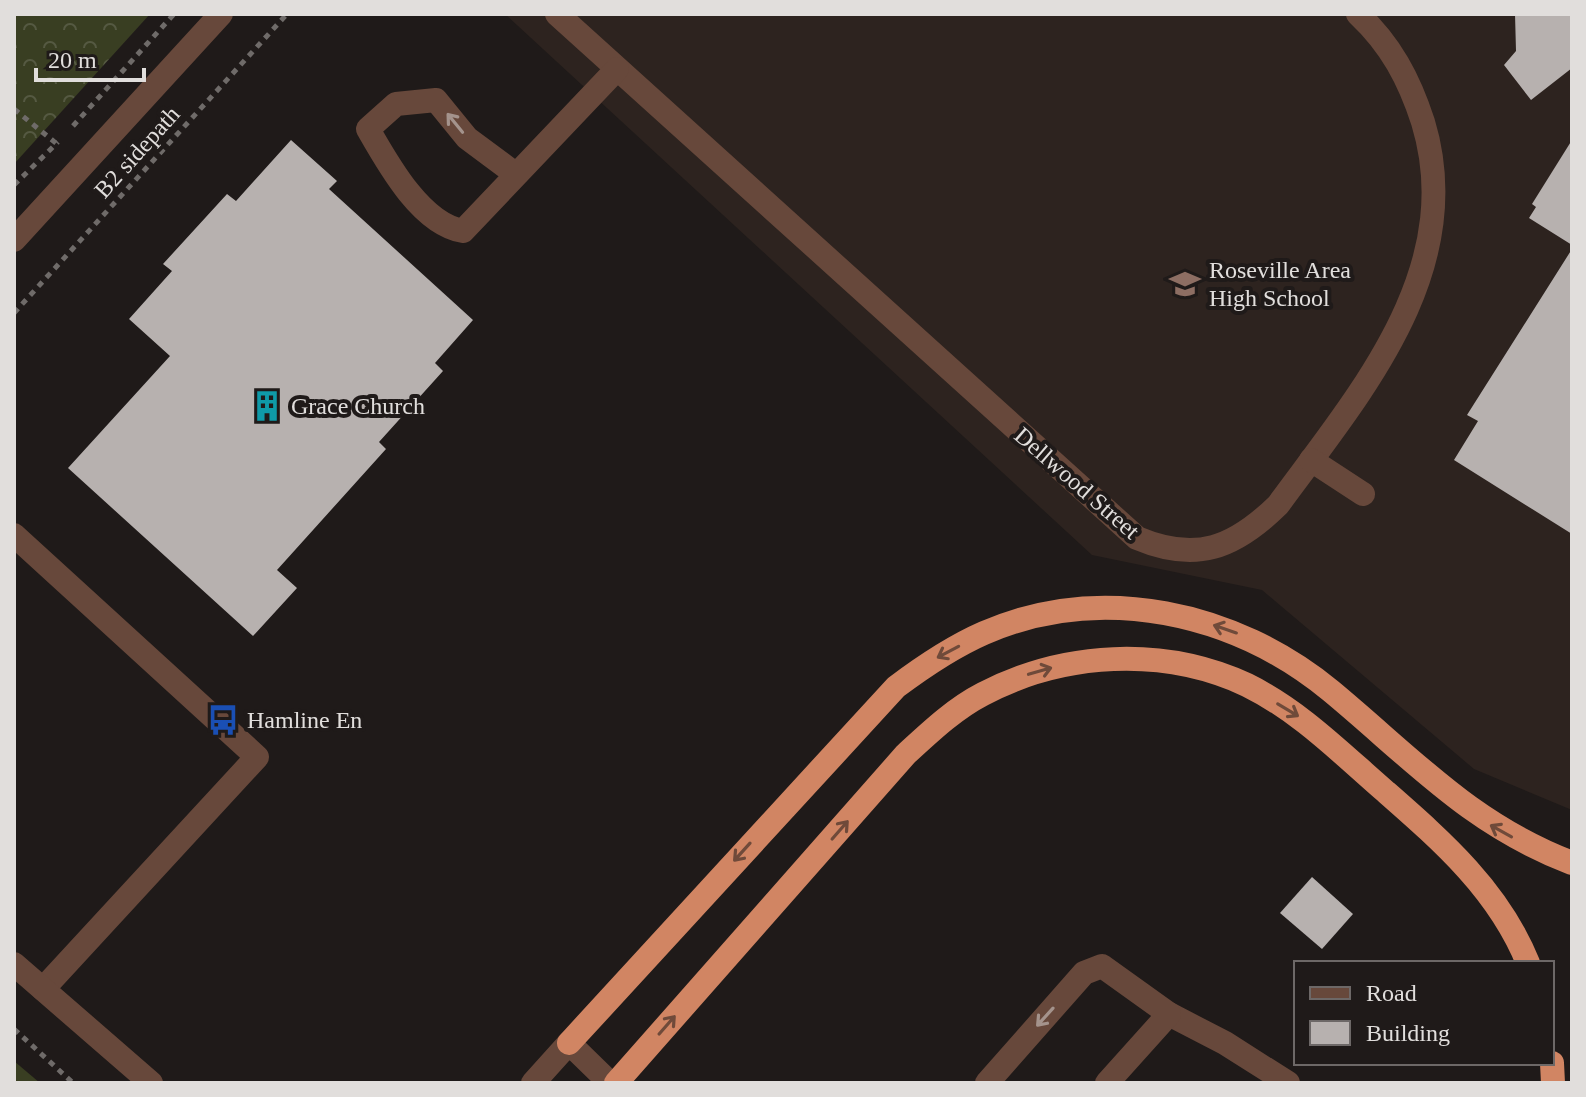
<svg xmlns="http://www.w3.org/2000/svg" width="1586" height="1097" viewBox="0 0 1586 1097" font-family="'Times New Roman',serif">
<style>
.built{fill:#2d231f}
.grass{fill:#393e22}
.forest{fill:url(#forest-crowns)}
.building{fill:#b7b1af}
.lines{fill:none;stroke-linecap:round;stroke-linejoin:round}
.path{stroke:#6f6b69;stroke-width:5;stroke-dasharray:6 6;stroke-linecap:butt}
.minor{stroke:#67483b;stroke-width:24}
.highway{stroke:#d18563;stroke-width:24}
.oneway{stroke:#a4938c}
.oneway2{stroke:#6f4a3a}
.labels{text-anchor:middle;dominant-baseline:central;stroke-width:8;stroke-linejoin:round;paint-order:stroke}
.street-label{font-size:24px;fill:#e1dedc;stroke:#1f1a19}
.poi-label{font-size:24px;fill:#e1dedc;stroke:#1f1a19;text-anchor:start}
</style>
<defs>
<pattern id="forest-crowns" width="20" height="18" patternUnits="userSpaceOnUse" patternTransform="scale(2)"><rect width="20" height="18" fill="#393e22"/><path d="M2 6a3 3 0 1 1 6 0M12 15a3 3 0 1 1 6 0" fill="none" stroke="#555942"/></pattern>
</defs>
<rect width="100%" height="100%" fill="#1f1a19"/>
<!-- built -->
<path class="built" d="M505,14H1572V810L1474,769L1262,590L1092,555Z"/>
<!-- grass -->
<path class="grass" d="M14,1061L40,1083H14Z"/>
<!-- forest -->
<path class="forest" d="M14,14H150L14,164Z"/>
<!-- building -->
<g class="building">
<path d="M1515,14H1572V68L1531,100L1504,65L1516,51Z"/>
<path d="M291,140L337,181L329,189L473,320L435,363L443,371L379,442L386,449L277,570L297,588L253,636L68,468L170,356L129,319L172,271L163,264L227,194L236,201Z"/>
<path d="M1572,140V245L1529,218L1536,207L1532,204Z"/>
<path d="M1572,249V534L1454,460L1478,421L1467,415Z"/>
<path d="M1312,877L1353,914L1322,949L1280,913Z"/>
</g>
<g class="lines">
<!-- path -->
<g class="path">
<path d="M14,109L57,144"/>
<path d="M73,126L174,14"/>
<path d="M14,185L58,142"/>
<path d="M14,313L287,14"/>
<path d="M14,1029L73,1083"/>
</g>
<!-- minor -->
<g class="minor">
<path d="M557,14L1137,538C1196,563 1234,548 1278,505C1360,393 1468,270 1423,122C1409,79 1391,45 1358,14"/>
<path d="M514,173L467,138L436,100L396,104L368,129C388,164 421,224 463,231L617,69"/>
<path d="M14,240L221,14"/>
<path d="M1311,460L1363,494"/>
<path d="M14,535L257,757L43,989"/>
<path d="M14,964L151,1083"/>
<path d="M1169,1014L1225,1043L1288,1083"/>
<path d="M533,1083L569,1043L610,1083"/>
<path d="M987,1083L1084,973L1102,966L1169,1014L1107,1083"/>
</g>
<!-- highway -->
<g class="highway">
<path d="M569,1043L896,687C924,666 952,647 984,633C1101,582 1235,612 1331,691C1413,759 1470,824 1572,863"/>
<path d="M1552,1063L1553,1083"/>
<path d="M616,1083L906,754C930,732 954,709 983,694C1063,652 1163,646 1247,685C1300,711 1342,754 1386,792C1443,842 1499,891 1528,963"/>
</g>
</g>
<!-- one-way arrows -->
<defs><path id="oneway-shaft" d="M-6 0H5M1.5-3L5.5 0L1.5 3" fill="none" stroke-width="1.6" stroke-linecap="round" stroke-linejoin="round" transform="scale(2)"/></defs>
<g class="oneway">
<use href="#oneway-shaft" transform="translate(455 123) rotate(-129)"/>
<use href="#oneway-shaft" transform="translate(1045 1017) rotate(132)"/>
</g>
<g class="oneway2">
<use href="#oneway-shaft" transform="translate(1225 629) rotate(-161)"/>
<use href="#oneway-shaft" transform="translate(948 652) rotate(152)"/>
<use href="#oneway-shaft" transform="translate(1040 671) rotate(-16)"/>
<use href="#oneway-shaft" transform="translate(1288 710) rotate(31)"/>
<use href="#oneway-shaft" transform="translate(840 830) rotate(-49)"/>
<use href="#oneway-shaft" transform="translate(1501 831) rotate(-151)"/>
<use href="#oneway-shaft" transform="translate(742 852) rotate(132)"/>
<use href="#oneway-shaft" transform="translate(667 1025) rotate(-49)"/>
</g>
<!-- icons -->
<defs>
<symbol id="school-bare" viewBox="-9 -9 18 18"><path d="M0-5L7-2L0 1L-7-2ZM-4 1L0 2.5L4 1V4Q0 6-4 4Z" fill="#8d6e63" stroke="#1f1a19" stroke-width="2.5" paint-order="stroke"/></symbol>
<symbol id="building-bare" viewBox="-9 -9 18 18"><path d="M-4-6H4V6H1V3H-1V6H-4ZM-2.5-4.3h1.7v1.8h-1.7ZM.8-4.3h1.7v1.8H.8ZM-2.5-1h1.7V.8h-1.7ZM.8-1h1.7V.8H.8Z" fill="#0f9aa8" stroke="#1f1a19" stroke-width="2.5" paint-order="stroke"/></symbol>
<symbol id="bus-bare" viewBox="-9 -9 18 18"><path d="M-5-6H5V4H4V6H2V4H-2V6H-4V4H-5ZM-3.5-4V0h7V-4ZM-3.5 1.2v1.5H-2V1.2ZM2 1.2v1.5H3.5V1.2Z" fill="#1a4fb4" stroke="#1f1a19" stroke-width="2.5" paint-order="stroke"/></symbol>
</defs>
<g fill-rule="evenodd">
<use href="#school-bare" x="1163" y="262" width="44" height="44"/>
<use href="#building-bare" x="245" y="384" width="44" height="44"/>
<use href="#bus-bare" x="201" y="698" width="44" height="44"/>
</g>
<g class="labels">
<!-- street labels -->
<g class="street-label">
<text transform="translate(137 152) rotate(-48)">B2 sidepath</text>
<text transform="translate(1077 483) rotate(41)">Dellwood Street</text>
</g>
<!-- poi labels -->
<g class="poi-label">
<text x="1209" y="270">Roseville Area<tspan x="1209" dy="28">High School</tspan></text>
<text x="291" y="406">Grace Church</text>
<text x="247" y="720">Hamline En</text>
</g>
</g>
<!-- border -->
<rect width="1586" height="1097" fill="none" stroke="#e1dedc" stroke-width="32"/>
<!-- legend -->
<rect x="1294" y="961" width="260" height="104" fill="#1f1a19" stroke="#6d6867" stroke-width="2"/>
<rect x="1310" y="987" width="40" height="12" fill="#67483b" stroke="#6d6867" stroke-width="2"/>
<text x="1366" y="1001" font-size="24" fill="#e1dedc">Road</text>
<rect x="1310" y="1021" width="40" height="24" fill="#b7b1af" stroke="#6d6867" stroke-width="2"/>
<text x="1366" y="1041" font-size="24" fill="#e1dedc">Building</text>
<!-- scale -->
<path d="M36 68v12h108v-12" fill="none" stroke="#e1dedc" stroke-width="4"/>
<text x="48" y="68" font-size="24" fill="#e1dedc" stroke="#1f1a19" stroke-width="6" paint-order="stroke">20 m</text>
</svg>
